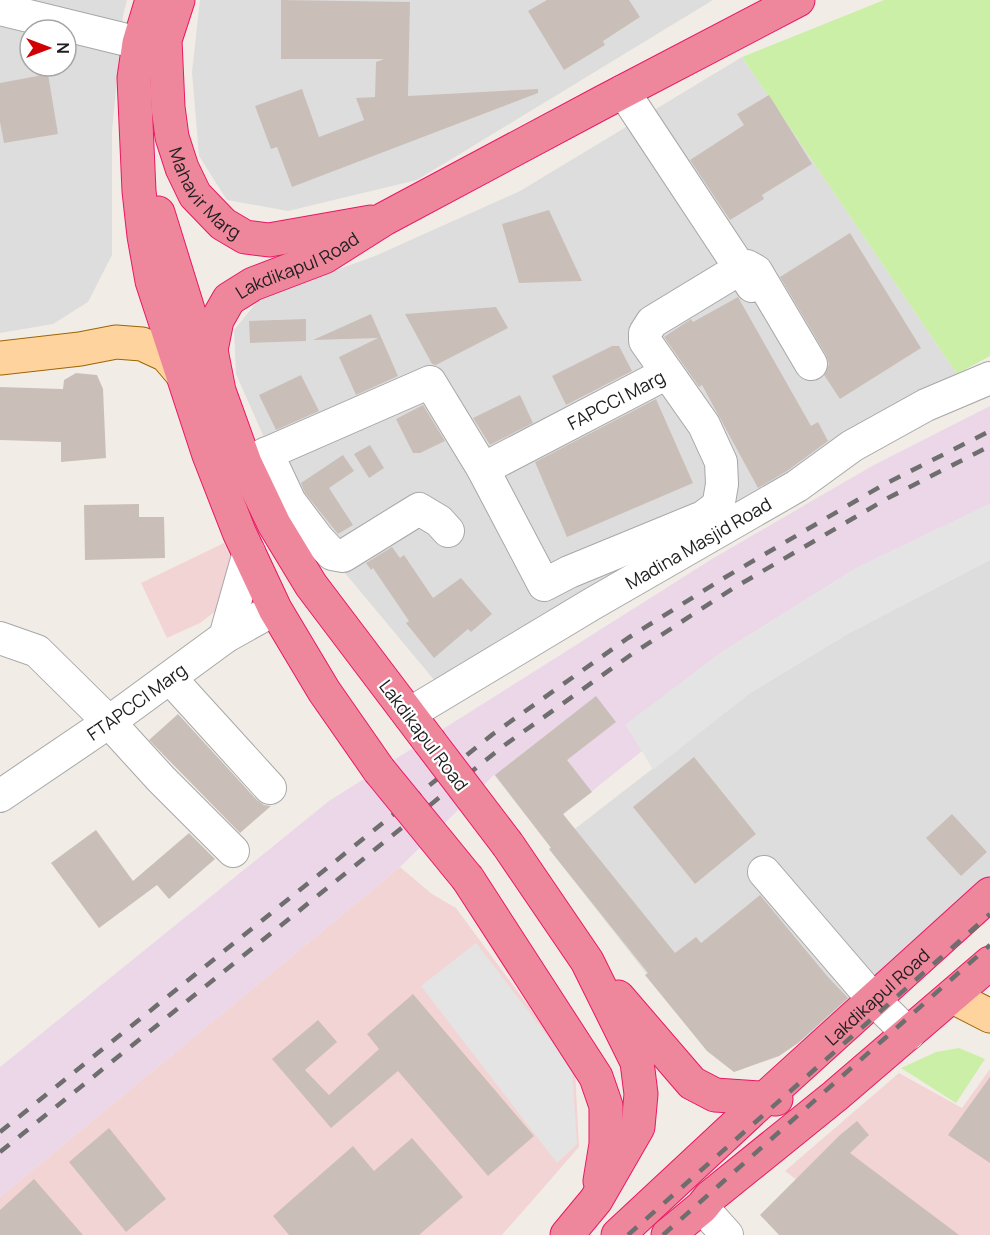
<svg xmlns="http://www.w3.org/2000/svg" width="990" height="1235" viewBox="0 0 990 1235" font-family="Manrope,sans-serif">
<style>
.residential{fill:#dedddd;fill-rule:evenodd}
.commercial{fill:#f3d4d4}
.industrial{fill:#ebd7e8}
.grass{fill:#ccefa8}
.parking{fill:#e4e4e4}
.building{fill:#cabfb8}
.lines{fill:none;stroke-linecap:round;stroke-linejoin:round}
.minor-casing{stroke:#a7a7a7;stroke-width:34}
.major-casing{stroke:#9c6600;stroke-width:35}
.highway-casing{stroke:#eb1764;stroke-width:35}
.minor{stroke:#fff;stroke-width:32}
.major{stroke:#ffd39d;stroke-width:33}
.highway{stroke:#ef879c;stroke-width:33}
.rail{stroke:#6e6e6e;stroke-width:4.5;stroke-dasharray:12 12;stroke-linecap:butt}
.highway-bridge-casing{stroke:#eb1764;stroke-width:35;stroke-linecap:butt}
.highway-bridge{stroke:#ef879c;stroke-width:33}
.labels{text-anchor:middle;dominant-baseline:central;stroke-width:4.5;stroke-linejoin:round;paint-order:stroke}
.street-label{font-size:18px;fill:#202020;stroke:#fff}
</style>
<rect width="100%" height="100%" fill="#f1ede6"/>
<!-- residential -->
<g class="residential">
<path d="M0,0H127L123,15L112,132V255L88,302L53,324L0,333ZM30,30H66V66H30Z"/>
<path d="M200,0H713L417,180L288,211L227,200L199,156L192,72Z"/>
<path d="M742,57L957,374L435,681L300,519L236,374L234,330L260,298L375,256L520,191Z"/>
<path d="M990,560V882L858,1002L779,1056L734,1072L707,1051L549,849L750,693L849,633Z"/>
</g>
<!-- commercial -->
<g class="commercial">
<path d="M224,543L241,578L225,604L200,623L167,638L141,583Z"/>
<path d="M400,867L432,894L456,908L575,1069L579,1147L502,1235H0V1197Z"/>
<path d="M990,1069V1235H868L785,1171L899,1073L962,1108Z"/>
</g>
<!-- industrial -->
<path class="industrial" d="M990,406V504L858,567L722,652L626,725L642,751L540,833L494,775L400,867L0,1197V1067L329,801L712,559L872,466Z"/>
<!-- grass -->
<g class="grass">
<path d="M884,0H990V356L957,374L742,57Z"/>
<path d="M959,1048L985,1059L956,1103L901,1068L936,1052Z"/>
</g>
<!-- parking -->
<g class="parking">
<path d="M990,504V560L849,633L750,693L653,770L626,724L722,652L858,567Z"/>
<path d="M476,943L572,1068L577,1144L557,1163L421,986Z"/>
</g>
<!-- building -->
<g class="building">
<path d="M281,0L410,2L408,96L538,89V93L292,187L277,147L271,149L255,106L302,89L319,137L364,120L356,98L375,97L376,62L384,59H281Z"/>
<path d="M547,0H629L640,17L603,41L605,45L564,70L528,11Z"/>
<path d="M48,74L58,134L4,143L0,122V83Z"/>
<path d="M769,95L812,164L762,195L764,199L730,220L690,160L744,125L737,114Z"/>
<path d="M549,210L582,281L519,283L502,224Z"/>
<path d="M850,233L921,348L840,399L824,375L829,364L826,355L780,277Z"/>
<path d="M738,297L811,426L818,422L828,441L787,471L758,488L702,385L699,387L664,337L691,319L693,322Z"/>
<path d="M496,307L508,328L436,365L432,364L405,314Z"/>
<path d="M371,314L398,376L356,395L339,357L378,338L313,340Z"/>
<path d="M306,319V341L250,343L249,321Z"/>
<path d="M612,346H619L632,371L566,405L552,376Z"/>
<path d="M76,373L97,375L103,389L106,458L61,462V442L0,440V387L63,389L64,380Z"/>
<path d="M301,375L319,411L276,430L259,395Z"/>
<path d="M520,395L533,423L490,445L473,418Z"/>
<path d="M656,399L693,483L567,537L535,462Z"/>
<path d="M423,405L445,441L420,453H413L396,419Z"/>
<path d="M370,445L384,468L369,478L354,454Z"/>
<path d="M343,455L354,471L329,488L353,525L338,534L305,493L301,483Z"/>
<path d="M139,504V517H164L165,558L85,560L84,505Z"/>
<path d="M392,547L400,558L404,555L433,598L461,578L492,614L471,632L468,629L434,658L406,623L409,621L373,568L371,570L366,563Z"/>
<path d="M596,696L616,722L567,760L592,792L563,814L675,953L696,937L701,943L760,895L828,977L848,998L798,1043L779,1056L734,1072L707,1051L645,975L648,973L549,849L551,848L495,775Z"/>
<path d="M178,714L257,800L264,805L271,806L240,833L149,740Z"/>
<path d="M694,757L756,834L695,884L633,807Z"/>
<path d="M952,814L987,852L961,876L926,838Z"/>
<path d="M96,830L133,881L189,833L215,859L169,899L157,885L99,928L51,863Z"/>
<path d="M413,994L534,1136L488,1176L398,1071L331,1128L272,1059L318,1020L337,1042L305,1070L329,1095L379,1049L367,1034Z"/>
<path d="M990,1077V1163L948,1135Z"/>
<path d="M857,1121L869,1135L850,1153L959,1235H779L760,1215L840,1135Z"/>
<path d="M109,1128L166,1199L126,1232L69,1162Z"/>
<path d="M412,1138L463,1197L419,1235H289L273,1216L353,1146L374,1171Z"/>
<path d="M34,1179L83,1235H0V1210Z"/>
</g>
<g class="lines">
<defs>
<g id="minor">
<path d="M0,9L139,43"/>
<path d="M623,91L752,286"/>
<path d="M267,453L290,502L318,539L332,554L343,556L419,509L439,521L448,531"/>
<path d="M245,463L430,382L483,469L544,585L569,572L703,517L715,508L719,502L722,484L721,462L704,425L645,341V333L652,322L741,268L747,266L756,271L811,364"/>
<path id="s1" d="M483,469L667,373"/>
<path d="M225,637L249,552"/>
<path d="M0,638L37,651L109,722L161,779L233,851"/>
<path d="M170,678L270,788"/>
<path id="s2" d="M409,714L592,604L797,486L852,446L926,405L990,378"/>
<path id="s3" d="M0,796L109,722L225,637L275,609"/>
<path d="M764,872L873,999L909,1034"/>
<path d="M702,1207L727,1235"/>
</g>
<g id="major">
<path d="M0,358L80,349L116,342L142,344L166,355L183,375"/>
<path d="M953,997L990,1016"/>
</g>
<g id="highway">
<path d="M152,0L139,43L134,78L139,191L144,236L152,281L209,455L239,532L275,609L324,691L379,770"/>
<path id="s4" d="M178,0L165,40L168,107L172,137L182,168L195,195L223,224L245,237L269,240L371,222"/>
<path d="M158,213L194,329L209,366"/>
<path id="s5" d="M429,741L311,585L274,524L245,463L219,391L211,350L217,320L229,299L253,284L324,257L384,219L603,102L798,0"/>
<path d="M508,845L587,961L637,1062L641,1094L638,1127L596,1200L567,1235"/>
<path d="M468,879L596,1077L606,1106V1144L600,1181"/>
<path d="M618,997L692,1083L715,1095L776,1099"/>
<path id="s6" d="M618,1235L764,1099L990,894"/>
<path d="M668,1235L702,1207L710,1197L835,1096L990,963"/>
</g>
</defs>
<!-- minor casing -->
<use href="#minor" class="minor-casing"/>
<!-- major casing -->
<use href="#major" class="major-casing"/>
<!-- highway casing -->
<use href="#highway" class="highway-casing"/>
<!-- minor -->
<use href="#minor" class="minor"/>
<!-- major -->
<use href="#major" class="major"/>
<!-- highway -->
<use href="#highway" class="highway"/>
<!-- rail -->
<g class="rail">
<path d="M0,1132L493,734L628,638L724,578L883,485L990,431"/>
<path d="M0,1152L502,747L632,654L732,589L888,498L990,446"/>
<path d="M628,1235L990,914"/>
<path d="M663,1235L990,945"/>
</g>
<defs>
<g id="highway-bridge">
<path d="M429,741L508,845"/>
<path d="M379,770L468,879"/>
</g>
</defs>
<!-- highway-bridge casing -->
<use href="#highway-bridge" class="highway-bridge-casing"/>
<!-- highway-bridge -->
<use href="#highway-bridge" class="highway-bridge"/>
</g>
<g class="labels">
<!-- street labels -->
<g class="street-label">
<text stroke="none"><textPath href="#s4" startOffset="206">Mahavir Marg</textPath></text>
<text stroke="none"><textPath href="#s5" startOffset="584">Lakdikapul Road</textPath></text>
<text stroke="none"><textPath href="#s1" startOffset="150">FAPCCI Marg</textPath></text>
<text stroke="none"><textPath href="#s2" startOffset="336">Madina Masjid Road</textPath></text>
<text stroke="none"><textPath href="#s3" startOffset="166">FTAPCCI Marg</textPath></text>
<text transform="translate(424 735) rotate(53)">Lakdikapul Road</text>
<text stroke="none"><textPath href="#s6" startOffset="352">Lakdikapul Road</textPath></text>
</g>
</g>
<!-- north arrow -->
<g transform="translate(48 48) rotate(90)"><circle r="28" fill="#ffffff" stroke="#a6a6a6" stroke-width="1.5"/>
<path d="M0-4.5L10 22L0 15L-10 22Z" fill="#d00004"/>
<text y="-9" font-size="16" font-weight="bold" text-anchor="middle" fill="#202020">N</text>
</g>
</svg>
